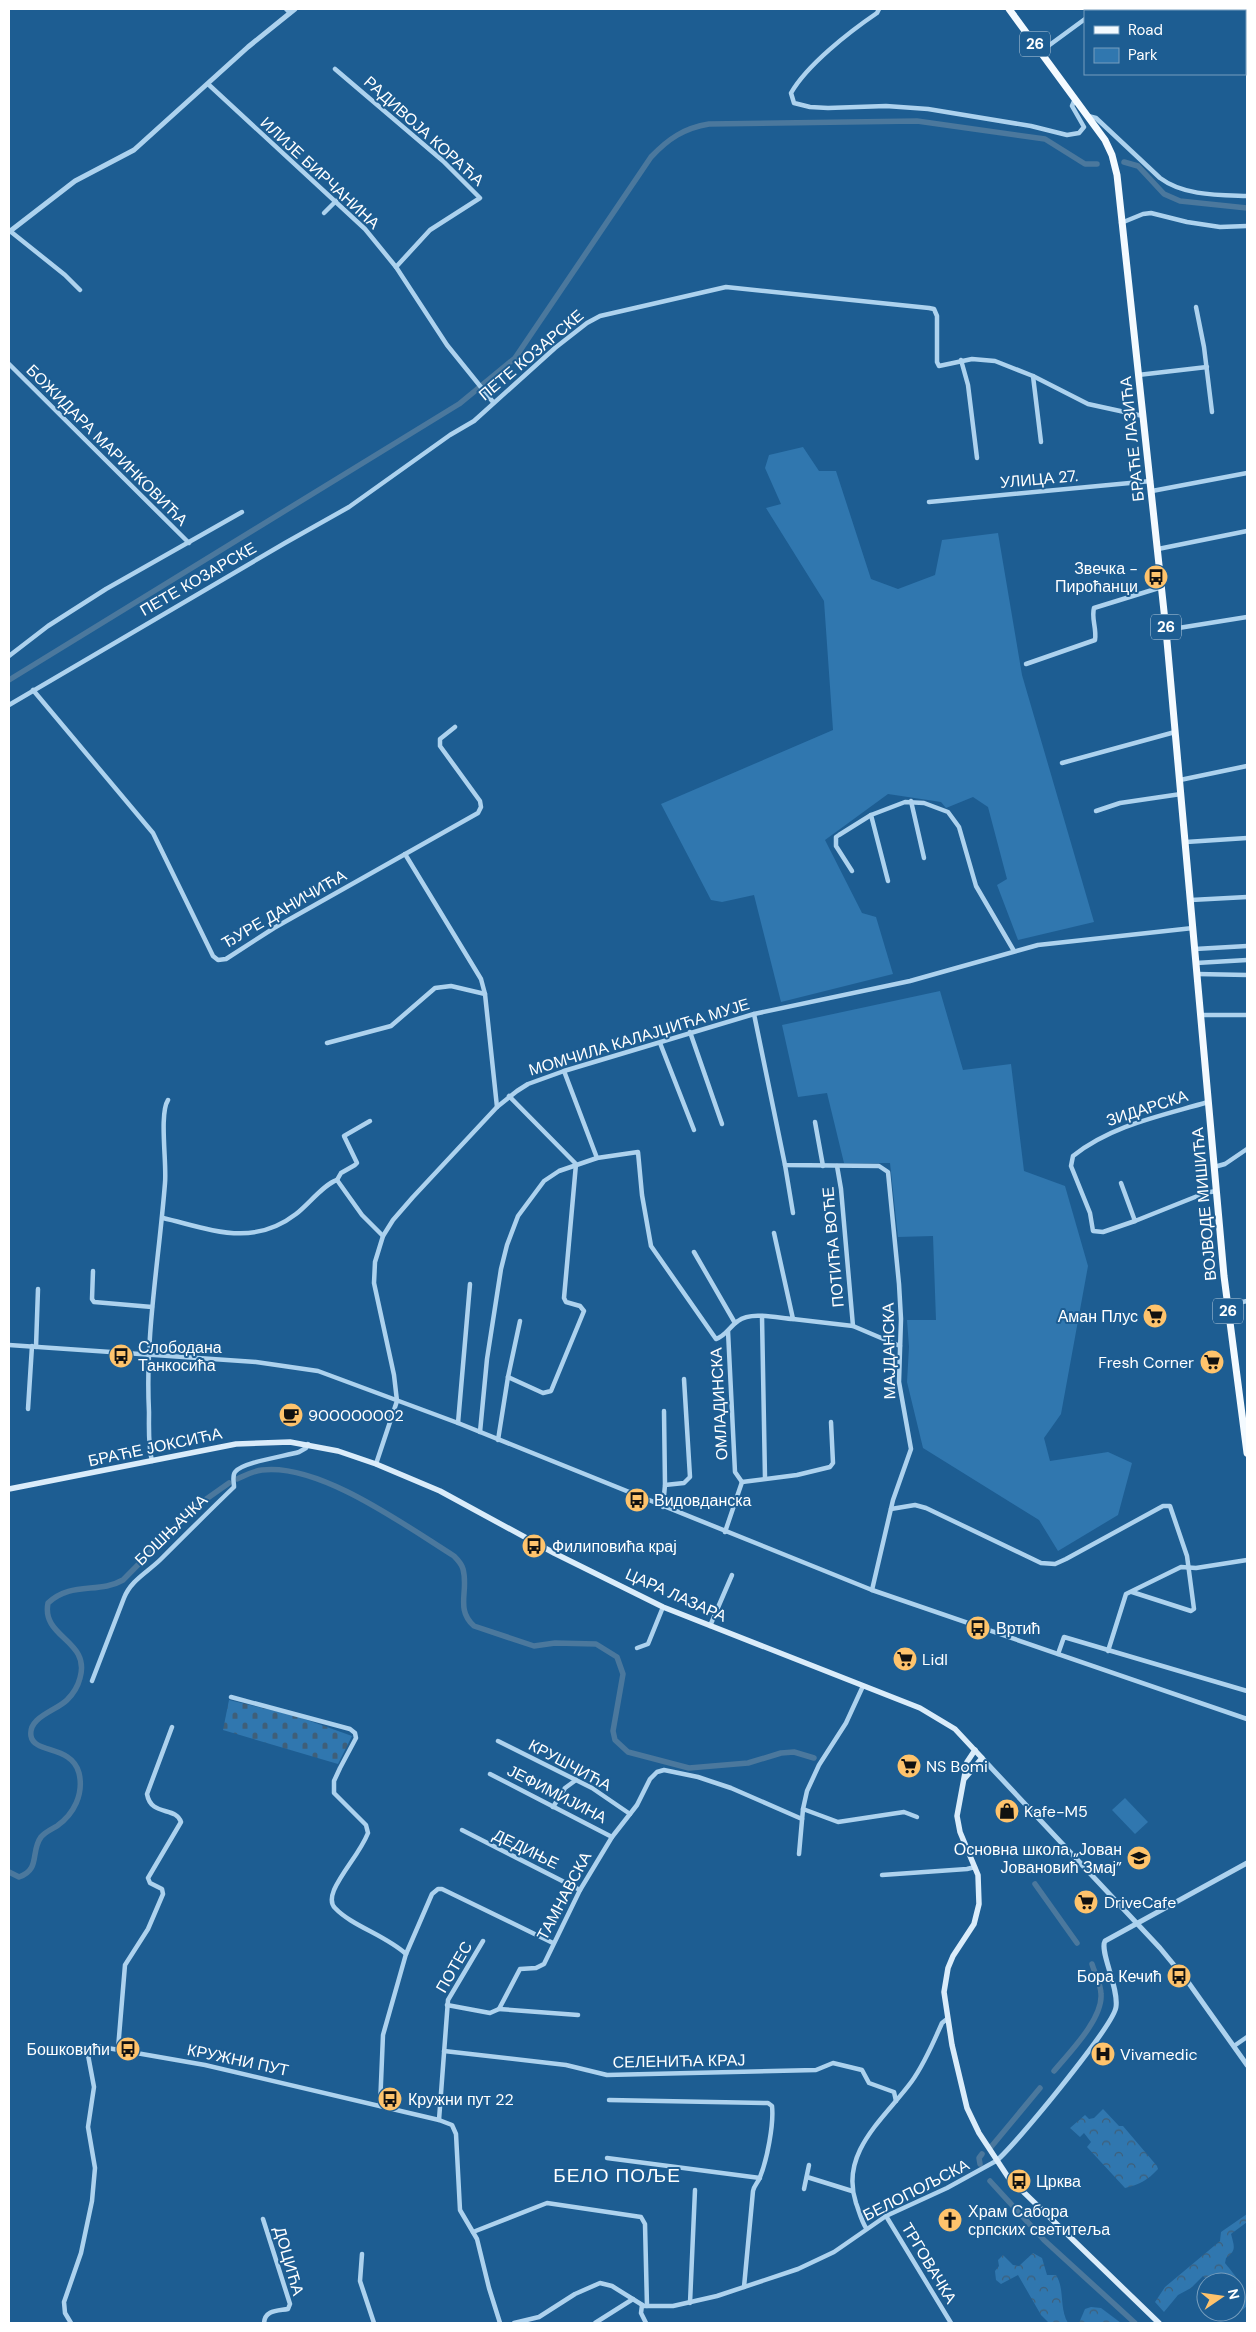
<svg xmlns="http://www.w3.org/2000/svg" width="1256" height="2332" viewBox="0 0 1256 2332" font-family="'DM Sans',sans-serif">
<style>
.green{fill:#3077af}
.forest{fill:url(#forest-crowns)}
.cemetery{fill:url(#cemetery-stones)}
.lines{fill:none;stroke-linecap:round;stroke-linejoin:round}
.canal{stroke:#4b789d;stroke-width:5.5}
.minor{stroke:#add2ee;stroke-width:4.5}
.tertiary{stroke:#add2ee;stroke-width:5}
.secondary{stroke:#daecfa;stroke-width:5.5}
.primary{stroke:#f4faff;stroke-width:7}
.labels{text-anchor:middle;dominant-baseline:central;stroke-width:4;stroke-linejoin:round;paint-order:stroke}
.shield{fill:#1d5d92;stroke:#bbcede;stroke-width:1}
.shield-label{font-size:15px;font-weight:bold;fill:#fff}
.street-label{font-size:16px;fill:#fff;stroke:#1d5d92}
.poi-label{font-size:16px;fill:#fff;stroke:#1d5d92;text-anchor:start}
.quarter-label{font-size:19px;letter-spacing:1px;fill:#fff;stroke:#1d5d92}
</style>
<defs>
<pattern id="forest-crowns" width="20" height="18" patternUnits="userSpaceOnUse" patternTransform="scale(1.25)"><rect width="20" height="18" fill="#3077af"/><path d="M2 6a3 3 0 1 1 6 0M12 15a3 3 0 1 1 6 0" fill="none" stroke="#3f5f79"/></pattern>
<pattern id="cemetery-stones" width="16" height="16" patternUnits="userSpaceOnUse" patternTransform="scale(1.25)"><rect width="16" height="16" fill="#3077af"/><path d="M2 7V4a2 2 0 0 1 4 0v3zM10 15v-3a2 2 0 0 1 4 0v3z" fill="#3f5f79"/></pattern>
</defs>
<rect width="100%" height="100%" fill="#1d5d92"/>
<!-- green -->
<g class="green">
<path d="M803,447L819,471H836L871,579L898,589L935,575L942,540L998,533L1022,675L1094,922L1018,940L997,885L1007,879L988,807L973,797L946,808L941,802L888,794L825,840L862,913L876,917L893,974L781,1002L754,895L722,902L711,900L661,804L833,730L824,601L766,508L781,504L765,468L769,455Z"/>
<path d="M940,991L963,1070L1011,1064L1024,1171L1065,1186L1088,1266L1061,1414L1044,1438L1050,1461L1108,1452L1132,1463L1118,1515L1058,1551L1039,1520L923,1448L907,1382L909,1347L907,1320H936L933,1236L898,1237L890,1163H844L827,1093L798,1097L782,1025Z"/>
<path d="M1125,1798L1148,1822L1135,1834L1112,1810Z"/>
</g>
<!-- forest -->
<g class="forest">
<path d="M1103,2109L1119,2126H1123L1157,2166L1158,2169C1148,2180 1139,2185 1125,2188L1087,2147L1091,2142L1084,2133L1080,2137L1070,2128L1085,2115L1089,2119L1094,2118Z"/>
<path d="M1247,2214V2222L1231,2234C1234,2246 1237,2250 1226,2258L1225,2263C1236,2277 1247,2288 1247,2306L1234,2317L1228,2312H1236V2282H1209L1203,2276L1191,2288L1178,2295L1164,2312L1155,2302L1165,2287L1220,2241L1221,2232Z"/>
<path d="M1033,2253L1042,2258L1047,2275H1056C1065,2289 1059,2308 1068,2323H1049L1041,2315L1018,2275L1001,2284L996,2280L995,2271L999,2266L998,2260L1003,2255L1013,2265L1019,2266Z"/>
<path d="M1091,2307L1101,2308L1121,2323H1079L1085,2309Z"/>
</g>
<!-- cemetery -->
<path class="cemetery" d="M229,1700L296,1716L352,1736L338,1764L223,1730Z"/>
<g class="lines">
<!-- canal -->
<g class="canal">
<path d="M1124,162L1138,166L1164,194L1180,201L1247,208"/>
<path d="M9,680L459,404L515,358L651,157C668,139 684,128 709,124L917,121L1045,139L1085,164H1097"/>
<path d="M237,1479C246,1475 253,1471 262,1470C320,1463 406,1526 454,1556C458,1560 462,1565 463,1569C469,1591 455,1609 474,1626L534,1646L555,1643L596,1644L617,1657L623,1674L613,1731L615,1740L628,1752L689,1768L748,1763L781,1753L794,1752L814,1758"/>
<path d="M9,1872L19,1877C41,1869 30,1852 41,1837C45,1832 52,1829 57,1826C74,1814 84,1794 79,1773C72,1745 34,1754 31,1736C28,1717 56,1711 67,1700C73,1694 78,1686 80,1678C91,1640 41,1638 48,1603C71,1581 99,1594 123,1580L195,1507L229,1483"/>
<path d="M1035,1884L1077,1943"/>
<path d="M1054,2071C1069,2053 1103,2019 1101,1994C1101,1984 1095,1974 1092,1964"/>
<path d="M991,2147L1040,2088"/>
<path d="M980,2164L979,2158L982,2154"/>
<path d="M990,2181L1044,2240L1135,2323"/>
</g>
<!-- minor -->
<g class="minor">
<path d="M286,9L290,13"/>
<path d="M879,9L877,13C849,32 807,65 791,93L794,103L810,107L828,108L886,106L928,109L1031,126L1067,135L1079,133L1084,127L1072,106L1075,99"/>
<path d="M1095,11L1099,9"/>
<path d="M1040,52L1085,19"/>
<path d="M335,69L443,161L480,198L430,230L396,267"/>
<path d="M208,84L365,229L396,267L447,345L493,402"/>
<path d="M1088,116L1096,118L1160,178C1184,196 1219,195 1247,196"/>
<path d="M324,213L336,201"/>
<path d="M1121,223L1143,214L1151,213L1187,222L1220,227L1247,226"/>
<path d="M10,231L65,275L80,290"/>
<path d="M1196,307L1204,347L1212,412"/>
<path d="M961,360L968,385L977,458"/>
<path d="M9,364L189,543"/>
<path d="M1138,375L1207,367"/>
<path d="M1033,376L1041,442"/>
<path d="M1152,491L1247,473"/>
<path d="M929,502L1151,481"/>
<path d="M1158,549L1247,531"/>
<path d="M1166,630L1247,617"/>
<path d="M9,656L48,626L106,589L242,512"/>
<path d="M1026,664L1095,640C1097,629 1091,618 1094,608L1162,587"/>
<path d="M33,690L153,833L213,956L218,960L226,959L274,928L478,813L481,807L480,801L440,746V739L455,727"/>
<path d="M9,705L285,543L349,507L450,435L474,421L555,348L587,323L600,316L726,287L929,308L934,309L937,316V362L939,366L972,359L995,361L1033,376L1088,404L1143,416"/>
<path d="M1062,763L1175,732"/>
<path d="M1180,780L1247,766"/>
<path d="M911,801L924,858"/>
<path d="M1096,811L1120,803L1181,794"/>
<path d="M871,815L888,881"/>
<path d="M1186,842L1247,838"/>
<path d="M405,854L481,979L485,994L497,1107"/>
<path d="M852,871L836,846V837L839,835L871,815L905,802L924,803L948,812L959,827L976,886L1014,951"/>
<path d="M1191,900L1247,897"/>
<path d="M1195,949L1247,946"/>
<path d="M1196,963L1247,960"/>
<path d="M1197,974L1247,975"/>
<path d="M754,1014L785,1165L879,1166L888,1172L899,1284L901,1319L899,1382L911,1449L893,1500L872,1590"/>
<path d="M1201,1015H1247"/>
<path d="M690,1032L722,1124"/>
<path d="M327,1043L391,1026L435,988L451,986L485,994"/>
<path d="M660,1043L694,1130"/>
<path d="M564,1071L597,1158"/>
<path d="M815,1122L823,1166"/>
<path d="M785,1165L793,1213"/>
<path d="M837,1166L841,1189L853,1326"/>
<path d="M1214,1167L1225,1164L1247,1149"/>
<path d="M337,1180L341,1173L355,1165L357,1163L344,1136L370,1121"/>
<path d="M337,1180L362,1215L383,1236"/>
<path d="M1121,1183L1135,1221L1205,1193L1216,1191"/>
<path d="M163,1218C210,1229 252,1248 296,1214C308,1205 324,1184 337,1180"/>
<path d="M1135,1221L1103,1232L1093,1231L1090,1213L1071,1166L1073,1156C1112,1125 1161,1116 1208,1102"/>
<path d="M694,1252L735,1323"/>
<path d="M93,1271L92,1299L94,1302L152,1307"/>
<path d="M1228,1305L1247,1301"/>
<path d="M762,1317L765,1478"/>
<path d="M793,1319L853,1326L900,1346"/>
<path d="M728,1331L735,1472L742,1482"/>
<path d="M9,1345L256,1362L318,1371L458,1423L872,1590L1247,1719"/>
<path d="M36,1347L38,1289"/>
<path d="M508,1377L543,1393L551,1391L584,1311L580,1306L566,1302L564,1298L576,1164L509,1096"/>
<path d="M28,1409L32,1346"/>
<path d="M458,1423L470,1284"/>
<path d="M480,1432L487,1359L501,1269L507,1245L518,1216L544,1181L559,1171L597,1158L638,1152L642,1195L651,1246L716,1339C726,1336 730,1326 738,1321C751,1311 778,1318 793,1319L774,1233"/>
<path d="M498,1440L508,1377L520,1321"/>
<path d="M152,1461C148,1445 149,1428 149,1412C145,1335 159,1260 165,1183C167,1164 159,1114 168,1100"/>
<path d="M376,1464L397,1401L394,1375L374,1283L375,1262L383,1236L393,1220L413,1197L497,1107L517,1091L528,1084L564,1071L754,1014L910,981L1038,945L1193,928"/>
<path d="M742,1482L797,1475L830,1467L833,1463L831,1422"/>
<path d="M665,1485L684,1483L690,1477L684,1379"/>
<path d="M663,1507L665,1485L664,1411"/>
<path d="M891,1509L915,1505L926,1508L1041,1563L1055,1564L1066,1559L1163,1506H1170L1187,1556L1194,1609L1191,1611L1132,1592"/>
<path d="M725,1532L742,1482"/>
<path d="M710,1626L732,1575"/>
<path d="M637,1648L648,1644L663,1607"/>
<path d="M1108,1651L1126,1594L1181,1567L1196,1568L1247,1560"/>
<path d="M1058,1654L1064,1637L1247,1691"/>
<path d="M92,1681L124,1598C131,1580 148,1572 161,1559C185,1535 209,1511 234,1487C234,1482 232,1476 235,1472C242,1462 286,1456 299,1452L306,1448L308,1444"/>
<path d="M231,1697L350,1729L355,1733L356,1738L340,1768L334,1781V1793L366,1825L368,1833C360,1853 343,1870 334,1890C332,1895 330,1903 335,1908C352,1926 385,1935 406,1954"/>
<path d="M498,1741L592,1788L630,1814"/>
<path d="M490,1774L612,1837"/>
<path d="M553,1807L565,1788L576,1780"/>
<path d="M803,1809L838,1822L904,1812L917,1817"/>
<path d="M462,1830L580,1890"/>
<path d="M799,1854L803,1809L807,1791L819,1765L846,1723L863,1686"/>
<path d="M882,1875L967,1869L975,1867"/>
<path d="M447,2005L490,2013L499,2009L520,1969L536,1968L544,1964L580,1890L612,1837L637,1805L650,1779L657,1772L664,1770L698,1777L731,1788L802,1819"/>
<path d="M499,2009L578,2015"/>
<path d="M1234,2046L1247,2037"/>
<path d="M118,2049L125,1965L148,1929L163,1894L162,1889L150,1883L148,1878L181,1822C176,1806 151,1817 147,1794L172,1727"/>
<path d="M444,2051L566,2065L607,2075L816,2070L833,2063L862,2070L869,2083L894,2092L896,2101"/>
<path d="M609,2100L768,2103L772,2106C774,2124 767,2160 760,2177C758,2183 754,2185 753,2191L744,2287"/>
<path d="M380,2106L383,2035L406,1954L432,1894L438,1889H442L553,1943"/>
<path d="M439,2120L448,2000L483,1941"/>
<path d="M607,2158L760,2178"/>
<path d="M807,2177L852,2191"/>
<path d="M804,2189L809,2165"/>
<path d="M886,2216L951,2323"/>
<path d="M263,2219L290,2304L288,2309C277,2311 265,2310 264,2323"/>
<path d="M866,2228C861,2220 859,2211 856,2203C839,2152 885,2118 912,2081C925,2063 933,2043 942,2023L947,2019"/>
<path d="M473,2232L547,2203L641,2217L645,2224L647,2306"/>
<path d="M362,2254L360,2281L374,2323"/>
<path d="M690,2303L695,2190"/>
<path d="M642,2305L641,2313L646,2323"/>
<path d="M71,2323L65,2313L64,2302L81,2253L92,2201L95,2168L88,2127L94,2087L88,2055L92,2048L96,2046L205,2065L439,2120L452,2125L456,2134L460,2210L477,2239L489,2288L500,2323"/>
<path d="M514,2323L539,2317L575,2294L600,2283L612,2286L644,2306H673L717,2296L798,2269L834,2252L886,2216L947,2188L996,2161"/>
<path d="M595,2323L633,2299"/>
</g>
<!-- tertiary -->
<g class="tertiary">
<path d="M9,232L75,181L134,150L248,47L295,9"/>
<path d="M982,1758L1160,1948L1188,1982L1247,2065"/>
<path d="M996,2161C1014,2147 1114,2025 1116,2007C1119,1987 1099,1951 1105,1941L1247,1863"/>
</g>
<!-- secondary -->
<g class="secondary">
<path d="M9,1489L236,1444L290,1442L338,1451L376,1464L440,1491L554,1553L663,1607L920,1708L955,1729L982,1758L965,1778"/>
<path d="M975,1750L967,1762L957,1816L960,1832L978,1875L979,1904L974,1924L953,1956L948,1968L944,1992L952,2045L967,2108L979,2133L1008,2177L1159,2323"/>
</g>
<!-- primary -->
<path class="primary" d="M1009,9L1105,140L1112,155L1117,175L1166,630L1224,1276L1247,1453"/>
</g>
<!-- icons -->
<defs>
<symbol id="bus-disc" viewBox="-11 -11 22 22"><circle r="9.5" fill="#fec36c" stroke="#1d5d92"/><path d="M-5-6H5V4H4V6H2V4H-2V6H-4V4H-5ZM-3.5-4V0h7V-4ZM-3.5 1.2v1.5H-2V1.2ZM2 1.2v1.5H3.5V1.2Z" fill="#111"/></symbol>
<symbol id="supermarket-disc" viewBox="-11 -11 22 22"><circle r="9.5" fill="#fec36c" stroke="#1d5d92"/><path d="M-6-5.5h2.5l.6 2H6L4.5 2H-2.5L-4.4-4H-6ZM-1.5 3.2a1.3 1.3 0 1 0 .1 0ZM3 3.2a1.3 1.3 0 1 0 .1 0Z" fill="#111"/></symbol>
<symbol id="cafe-disc" viewBox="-11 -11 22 22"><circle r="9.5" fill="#fec36c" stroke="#1d5d92"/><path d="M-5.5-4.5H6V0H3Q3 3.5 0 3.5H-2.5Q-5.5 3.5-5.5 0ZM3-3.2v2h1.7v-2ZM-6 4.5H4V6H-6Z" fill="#111"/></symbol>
<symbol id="shop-disc" viewBox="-11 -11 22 22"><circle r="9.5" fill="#fec36c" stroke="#1d5d92"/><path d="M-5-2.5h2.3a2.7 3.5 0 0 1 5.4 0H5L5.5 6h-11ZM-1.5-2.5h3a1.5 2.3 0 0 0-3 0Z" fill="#111"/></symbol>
<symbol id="school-disc" viewBox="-11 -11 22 22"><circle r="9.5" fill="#fec36c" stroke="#1d5d92"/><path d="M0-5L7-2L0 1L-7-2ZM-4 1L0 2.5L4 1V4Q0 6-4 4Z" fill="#111"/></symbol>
<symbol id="hospital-disc" viewBox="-11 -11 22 22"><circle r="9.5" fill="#fec36c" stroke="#1d5d92"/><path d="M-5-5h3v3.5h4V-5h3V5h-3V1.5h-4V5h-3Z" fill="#111"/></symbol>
<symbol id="church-disc" viewBox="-11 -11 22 22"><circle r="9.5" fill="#fec36c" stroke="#1d5d92"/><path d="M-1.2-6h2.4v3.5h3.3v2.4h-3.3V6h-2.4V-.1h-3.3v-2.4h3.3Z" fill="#111"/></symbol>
</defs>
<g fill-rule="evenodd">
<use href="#bus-disc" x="1142" y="563" width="28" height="28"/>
<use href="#supermarket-disc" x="1141" y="1302" width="28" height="28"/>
<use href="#bus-disc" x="107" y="1342" width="28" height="28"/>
<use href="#supermarket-disc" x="1198" y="1348" width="28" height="28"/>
<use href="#cafe-disc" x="277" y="1401" width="28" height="28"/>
<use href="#bus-disc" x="623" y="1486" width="28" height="28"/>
<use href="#bus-disc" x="520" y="1532" width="28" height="28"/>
<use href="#bus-disc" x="964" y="1614" width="28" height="28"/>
<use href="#supermarket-disc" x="891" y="1645" width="28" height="28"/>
<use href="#supermarket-disc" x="895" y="1752" width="28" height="28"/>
<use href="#shop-disc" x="993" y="1797" width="28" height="28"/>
<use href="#school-disc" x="1125" y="1844" width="28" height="28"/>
<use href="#supermarket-disc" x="1072" y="1888" width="28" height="28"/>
<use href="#bus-disc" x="1165" y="1962" width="28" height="28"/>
<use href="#bus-disc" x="114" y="2035" width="28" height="28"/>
<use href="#hospital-disc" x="1089" y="2040" width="28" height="28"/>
<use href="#bus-disc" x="376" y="2085" width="28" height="28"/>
<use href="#bus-disc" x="1005" y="2167" width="28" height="28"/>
<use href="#church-disc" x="936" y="2206" width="28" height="28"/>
</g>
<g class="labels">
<!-- shield labels -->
<g class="shield">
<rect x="1020" y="31.5" width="30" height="25" rx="4"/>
<rect x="1151" y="614.5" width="30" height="25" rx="4"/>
<rect x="1213" y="1298.5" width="30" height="25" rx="4"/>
</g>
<g class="shield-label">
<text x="1035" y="44">26</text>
<text x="1166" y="627">26</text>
<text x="1228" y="1311">26</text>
</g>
<!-- street labels -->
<g class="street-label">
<text transform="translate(424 131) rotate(42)">РАДИВОЈА КОРАЋА</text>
<text transform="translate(320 173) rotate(43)">ИЛИЈЕ БИРЧАНИНА</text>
<text transform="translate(531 355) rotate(-40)">ПЕТЕ КОЗАРСКЕ</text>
<text transform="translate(1132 439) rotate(-96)">БРАЋЕ ЛАЗИЋА</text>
<text transform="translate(107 445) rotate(45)">БОЖИДАРА МАРИНКОВИЋА</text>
<text transform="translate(1039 479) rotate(-5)">УЛИЦА 27.</text>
<text transform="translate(198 579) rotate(-30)">ПЕТЕ КОЗАРСКЕ</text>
<text transform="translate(284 909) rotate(-30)">ЂУРЕ ДАНИЧИЋА</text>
<text transform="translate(639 1037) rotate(-17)">МОМЧИЛА КАЛАЈЏИЋА МУЈЕ</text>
<text transform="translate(1147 1108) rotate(-18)">ЗИДАРСКА</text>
<text transform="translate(1204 1204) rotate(-95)">ВОЈВОДЕ МИШИЋА</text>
<text transform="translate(833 1247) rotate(-95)">ПОТИЋА ВОЋЕ</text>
<text transform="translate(889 1351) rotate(-91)">МАЈДАНСКА</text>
<text transform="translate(719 1404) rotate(-93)">ОМЛАДИНСКА</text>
<text transform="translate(155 1447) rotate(-12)">БРАЋЕ ЈОКСИЋА</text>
<text transform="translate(171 1530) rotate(-44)">БОШЊАЧКА</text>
<text transform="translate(676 1595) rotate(24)">ЦАРА ЛАЗАРА</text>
<text transform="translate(570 1765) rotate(28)">КРУШЧИЋА</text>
<text transform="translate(557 1794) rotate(27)">ЈЕФИМИЈИНА</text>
<text transform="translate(526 1849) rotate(26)">ДЕДИЊЕ</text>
<text transform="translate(564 1896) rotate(-62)">ТАМНАВСКА</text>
<text transform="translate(454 1967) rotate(-60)">ПОТЕС</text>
<text transform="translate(238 2060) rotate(12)">КРУЖНИ ПУТ</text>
<text transform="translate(679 2061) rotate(-1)">СЕЛЕНИЋА КРАЈ</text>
<text transform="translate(916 2190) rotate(-27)">БЕЛОПОЉСКА</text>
<text transform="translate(289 2261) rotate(74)">ДОЦИЋА</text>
<text transform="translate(929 2263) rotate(59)">ТРГОВАЧКА</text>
</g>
<!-- poi labels -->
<g class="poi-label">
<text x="1138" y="568" text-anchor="end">Звечка -<tspan x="1138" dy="18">Пироћанци</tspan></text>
<text x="1138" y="1316" text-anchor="end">Аман Плус</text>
<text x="138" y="1347">Слободана<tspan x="138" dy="18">Танкосића</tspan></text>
<text x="1194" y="1362" text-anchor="end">Fresh Corner</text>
<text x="308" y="1415">900000002</text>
<text x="654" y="1500">Видовданска</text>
<text x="552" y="1546">Филиповића крај</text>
<text x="996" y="1628">Вртић</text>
<text x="922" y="1659">Lidl</text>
<text x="926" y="1766">NS Bomi</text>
<text x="1024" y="1811">Kafe-M5</text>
<text x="1122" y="1849" text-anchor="end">Основна школа „Јован<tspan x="1122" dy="18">Јовановић Змај”</tspan></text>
<text x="1104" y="1902">DriveCafe</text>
<text x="1162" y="1976" text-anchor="end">Бора Кечић</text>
<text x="110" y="2049" text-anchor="end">Бошковићи</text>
<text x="1120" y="2054">Vivamedic</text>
<text x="408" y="2099">Кружни пут 22</text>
<text x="1036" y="2181">Црква</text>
<text x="968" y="2211">Храм Сабора<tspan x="968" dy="18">српских светитеља</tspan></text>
</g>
<!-- quarter labels -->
<g class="quarter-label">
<text x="617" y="2175">БЕЛО ПОЉЕ</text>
</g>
</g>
<!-- border -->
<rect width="1256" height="2332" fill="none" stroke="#ffffff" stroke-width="20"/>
<!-- legend -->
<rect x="1084" y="10" width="162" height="65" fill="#1d5d92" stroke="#779ebe"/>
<rect x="1094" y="26" width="25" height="8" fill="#f4faff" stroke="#779ebe"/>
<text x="1128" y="35" font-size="15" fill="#ffffff">Road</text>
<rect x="1094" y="48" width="25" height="15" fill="#3077af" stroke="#779ebe"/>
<text x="1128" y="60" font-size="15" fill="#ffffff">Park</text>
<!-- north arrow -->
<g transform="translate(1221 2297) rotate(77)"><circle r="24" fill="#1d5d92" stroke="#779ebe"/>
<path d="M0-4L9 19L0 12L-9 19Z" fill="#fec36c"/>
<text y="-8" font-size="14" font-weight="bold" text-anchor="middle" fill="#ffffff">N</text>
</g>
</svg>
